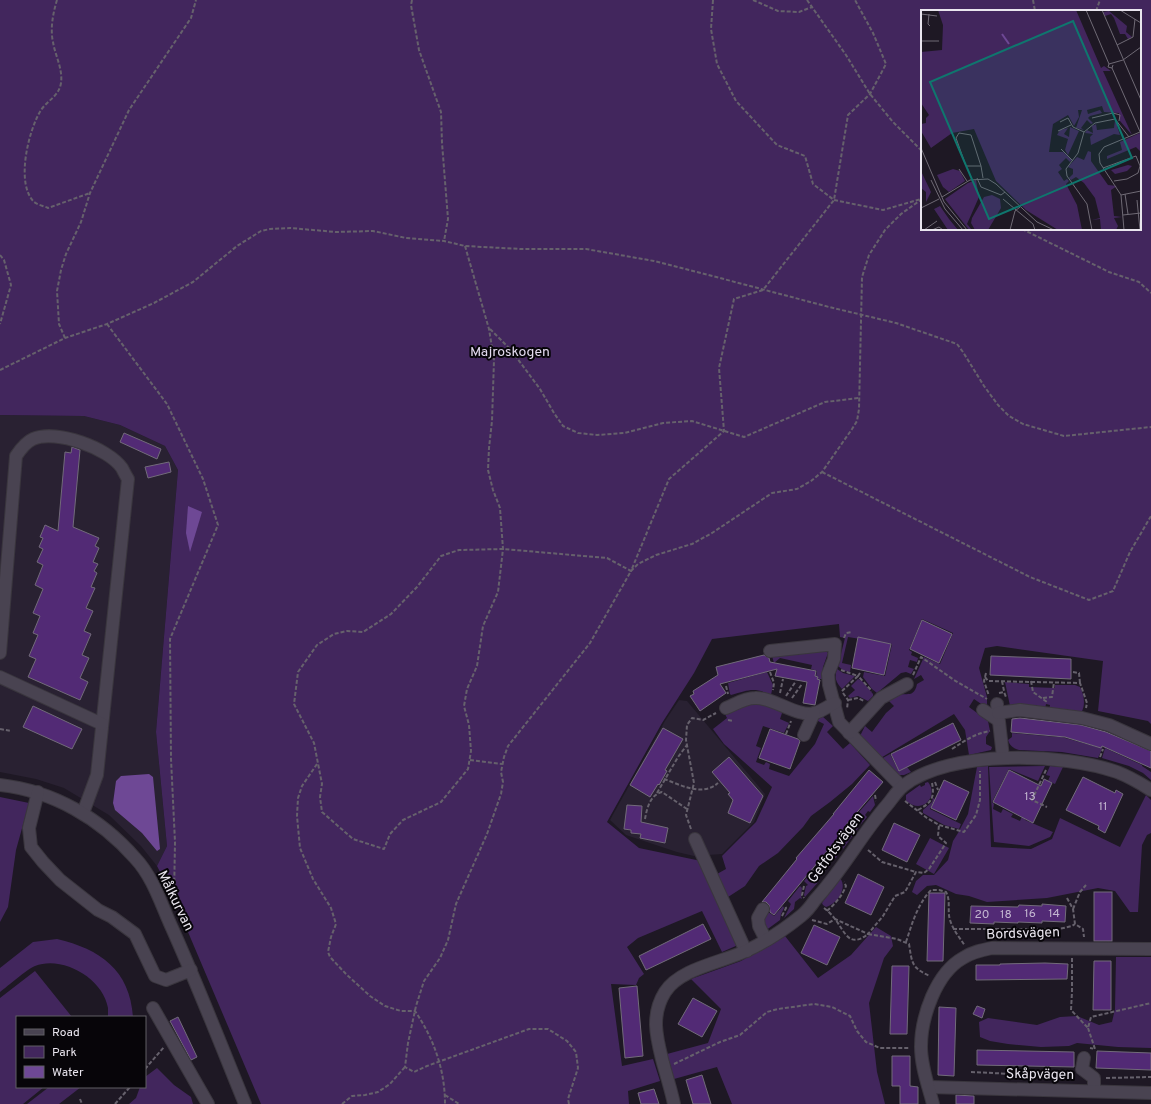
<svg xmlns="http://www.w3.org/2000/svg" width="1151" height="1104" viewBox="0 0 1151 1104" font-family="Overpass,sans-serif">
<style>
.built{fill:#292132}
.green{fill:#42265d;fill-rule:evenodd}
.water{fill:#6e4895}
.building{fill:#522a75;stroke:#726b7a}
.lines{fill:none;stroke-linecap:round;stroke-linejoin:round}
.minor-casing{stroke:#3a363e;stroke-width:14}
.path{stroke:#66616c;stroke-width:2;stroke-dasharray:4 2;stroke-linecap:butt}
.minor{stroke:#494351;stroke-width:12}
.labels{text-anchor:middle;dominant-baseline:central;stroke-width:4;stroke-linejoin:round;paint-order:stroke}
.number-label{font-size:12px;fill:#c3b6d0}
.park-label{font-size:14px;fill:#e3daef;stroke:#070509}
.street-label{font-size:14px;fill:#e9e5ee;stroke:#070509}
.inset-river{fill:none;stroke:#6e4895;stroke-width:2}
.inset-road{fill:none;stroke:#6f6a75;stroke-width:1}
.view{fill:#0f766e;fill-opacity:0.15;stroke:#0f766e;stroke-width:2}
.inset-edge{fill:none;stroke:#e9e5ee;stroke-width:2}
</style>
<rect width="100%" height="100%" fill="#1e1824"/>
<!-- built -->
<g class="built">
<path d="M0,415L84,416L120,425L165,446L178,470L156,732L167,846L157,866L141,846L109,815L64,788L36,779L0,772Z"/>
<path d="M679,700L687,701L765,794L754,822L722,854L694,856L677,852L626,835L610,820L665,721Z"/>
</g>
<!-- green -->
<g class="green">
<path d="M0,0H1151V724L1148,721L1098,711L1103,661L997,646L985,648L979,668L987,697V708L974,699L969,707L988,721L990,731L986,737V744L992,747L991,750L969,755L965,730L954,714L879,759L859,738L865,726L872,732L886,713L894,706L888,700C891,699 894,696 897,695C906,692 914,699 917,684L924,680L921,675L914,679L924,657L940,664L953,633L922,619L909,650L912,652L911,655L918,658L917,662L910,660L908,667L914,669L911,674L906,672L901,673L877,693L872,689L863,677L864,672L885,676L892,644L848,637L842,663L851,665L850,672L844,671L838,666L845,638L840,637L839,624L712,639L694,673L662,723L607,822L639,848L701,861L738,945L722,952L702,911L638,938L627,947L644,974L639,978L636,985L611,984L622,1066L653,1059L660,1081L628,1091L629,1104H261L174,899L157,866L167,846L156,732L178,470L165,446L120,425L84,416L0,415ZM922,11H1140V229H922Z"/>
<path d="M825,650L828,653L823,667L822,679H818V676H816L817,671L811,669L812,665L780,658L774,663L772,656Z"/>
<path d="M837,669L843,673L855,676L842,689C836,682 834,678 837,669Z"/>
<path d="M767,672L773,685L771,695C754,687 749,690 731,695L730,694L728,683Z"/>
<path d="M858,679L862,681L873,694V696L868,701L858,696L850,698L848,696L855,690L851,686Z"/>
<path d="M1005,682L1029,684V687L1055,688V685H1075L1080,687C1084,695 1086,705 1081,713L1049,710L1050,705L1046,704L1045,709L1010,706Z"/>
<path d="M757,702L783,710L780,719L789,723L784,733L763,726L756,746L761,748L756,762L764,765L766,762L770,764L769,769L789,776L815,744L824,724L816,720L818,716H822L833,726L827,732L843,749L850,743L870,765L852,784L830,802L811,816L803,827L778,853L759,866L745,886L725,899L717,874L726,869L722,856L756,822L772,787L724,744L713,729L727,718L725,714L745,704Z"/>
<path d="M1012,733L1057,737L1058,736L1101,748L1103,747L1098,758L1062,752L1019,750C1013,748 1010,746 1008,740L1012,737Z"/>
<path d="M1105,748L1142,765V766L1151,772V780L1143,773L1129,766L1102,758Z"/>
<path d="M890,754L899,771L907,767L911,772L904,775H897L881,759Z"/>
<path d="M988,766L991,847L1031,849L1052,839L1060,818L1120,847L1146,795L1151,800V833L1147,835L1142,845L1138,912H1130L1115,891L1098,888L1047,898L987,902L969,896L956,894L936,885L927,886L917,895L912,892L916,881L923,875H934L948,860L953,841L958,833L968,814L977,767Z"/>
<path d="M1045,766L1038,781L1009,769L992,802L994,804L993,809L1001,813L1003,809L1013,814L1011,817L1020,821L1027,805L1031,806L1025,820L1053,832L1050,837L1029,846L994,842L989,767Z"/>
<path d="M1050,766L1063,767L1055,784L1048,781L1050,776L1046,775Z"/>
<path d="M928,782C939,796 923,815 906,801V795L920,785L921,787L925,785V783Z"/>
<path d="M873,796L875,805L870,812L868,811L865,815L867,817L861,824L859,820L861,814L859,812Z"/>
<path d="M0,797L29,803L16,850L8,907L0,922Z"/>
<path d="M933,798L935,799L930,809L961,824L959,829L944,825L923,813V810L932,802Z"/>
<path d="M854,818L856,819L855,824L858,828L843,849L842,839L843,837L841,835Z"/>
<path d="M930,838L949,848L934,874L916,864Z"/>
<path d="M837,840C840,845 839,854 836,858L834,857L828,865L830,866L827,869L824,861L821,858Z"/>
<path d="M812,872L820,880L805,897L804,895L806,886L808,885L804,881Z"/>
<path d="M840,878C848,888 837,904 826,907L823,905L822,903Z"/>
<path d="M800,886L802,888L801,896L802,899L800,898L795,902L794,909L784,918L791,904L788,901Z"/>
<path d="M783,906L784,908L781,914L780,920L765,931L761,918L767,911L774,916Z"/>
<path d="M876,927L891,936L893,946L884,958L869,1003L877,1072L885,1104H732L717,1067L674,1079L667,1054L708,1043L721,1009L691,979L741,961L785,936L818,978L851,955Z"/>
<path d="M57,939C100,949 130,970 133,1017H108C108,1014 108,1011 108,1008C103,978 62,955 35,966C27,969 8,986 0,992V968L33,942Z"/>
<path d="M1116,957H1151V1048L1118,1047L1077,1043L1069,1046L1041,1047L1008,1044L990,1041L980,1037L979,1022L988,1018L1037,1025L1060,1017L1077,1016L1099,1025L1112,1022L1115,1009Z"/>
<path d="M35,971L72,1017H17V1087H44L23,1104H0V998Z"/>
<path d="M157,1068L174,1085L191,1097L193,1104H129L136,1098L140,1087H145V1077Z"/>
<path d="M49,1087H81L59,1104H27Z"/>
</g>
<!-- water -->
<g class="water">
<path d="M188,506L202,512L190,552L186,533Z"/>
<path d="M149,774L153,777L160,849L157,851L142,833L115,810L113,803L116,781L121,776Z"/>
</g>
<!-- building -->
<g class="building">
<path d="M124,433L161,449L157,459L120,442Z"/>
<path d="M72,447L80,450L73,527L99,538L95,546L99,548L93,562L98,564L94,571L97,573L91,587L95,588L86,608L93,611L84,631L91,634L82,655L89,658L80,678L88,682L80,700L28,677L36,659L29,656L38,635L33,633L40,616L33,613L43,589L35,585L43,565L37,562L43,549L39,547L43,538L40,537L45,525L58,531L65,452L71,453Z"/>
<path d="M169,462L171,472L148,478L145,467Z"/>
<path d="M922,620L952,634L939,663L910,649Z"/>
<path d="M858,637L891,644L884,675L852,668Z"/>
<path d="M764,655L769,658L770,662L816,671L815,676L818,677L817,679L820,680L815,705L803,703L807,682L775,676L777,669L720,684L726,693L700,711L690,696L694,694L693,691L718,675L716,667Z"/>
<path d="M991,656L1071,659V679L990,675Z"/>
<path d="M33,706L82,729L72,749L23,727Z"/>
<path d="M1020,718L1081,725L1106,732L1151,751V768L1102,746L1101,748L1065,737L1011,732L1012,719Z"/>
<path d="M953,723L961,740L899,771L891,754Z"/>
<path d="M663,728L683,739L665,770L667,771L659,785L658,784L650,797L630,785Z"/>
<path d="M770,729L798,739L800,741L790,769L759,758Z"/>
<path d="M729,757L763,796L750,823L728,813L733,800L728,794L730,793L712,772Z"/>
<path d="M869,770L883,782L846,825L848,826L774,915L770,912L769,905L766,902H762L797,859L796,858L834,814H833Z"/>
<path d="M1009,770L1041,786L1044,779L1052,783L1033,823L993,802Z"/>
<path d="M1083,777L1115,793L1116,790L1123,794L1105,833L1098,829L1099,826L1066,810Z"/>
<path d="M944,780L969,792L956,820L931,808Z"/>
<path d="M627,805L642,806L641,822L668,828L665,843L640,838L641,834L631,833V830L624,829Z"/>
<path d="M894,823L920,835L907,862L882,850Z"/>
<path d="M858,874L884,887L871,915L845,903Z"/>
<rect x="1094" y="892" width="18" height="49"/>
<path d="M929,893H945L943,961H927Z"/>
<path d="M1042,904L1066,906L1065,922L1042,921V923L1018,922V923L994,922V924L970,923L971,906L1018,907L1019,905L1042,906Z"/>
<path d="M703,924L711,939L646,970L639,956Z"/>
<path d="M814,925L840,937L827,965L801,953Z"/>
<path d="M1094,961H1111V1010H1093Z"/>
<path d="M1045,963L1068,964L1067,979L976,980V965H1000V964Z"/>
<path d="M892,966H909L907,1034H890Z"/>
<path d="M637,986L643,1056L625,1058L619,988Z"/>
<path d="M693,998L717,1011L702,1037L678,1024Z"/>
<path d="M977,1006L985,1009L982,1018L973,1014Z"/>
<path d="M939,1007L956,1008L954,1076L938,1075Z"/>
<path d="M178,1017L197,1057L191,1060L170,1021Z"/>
<path d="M977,1050L1074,1052V1067L977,1065Z"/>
<path d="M1097,1051L1151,1053V1070L1096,1068Z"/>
<path d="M892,1056H910V1086L918,1087V1104H900V1086H892Z"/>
<path d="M702,1075L711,1104H693L686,1080Z"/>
<path d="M654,1089L659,1104H641L638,1093Z"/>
<path d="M956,1095L974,1096V1104H956Z"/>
</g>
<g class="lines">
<defs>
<g id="minor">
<path d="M770,651L835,644L834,659L828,674L829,685L839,722L902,787"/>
<path d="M0,653L16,456C20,450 26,442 33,439C56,429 108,448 122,468C124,472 126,476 128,479L97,775L83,813"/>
<path d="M0,677L102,724"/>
<path d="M997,704L1003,757"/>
<path d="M726,708C736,704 744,698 755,698C773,697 798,718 815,713C822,711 828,706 835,703"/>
<path d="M983,710L998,720"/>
<path d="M998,713L1020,710L1082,718L1109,725L1151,744"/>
<path d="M849,733L881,698L907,684"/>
<path d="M804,735L814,713"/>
<path d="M0,785C53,791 100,818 135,858C153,877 161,904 172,928C198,986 221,1045 245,1104"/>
<path d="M38,792L29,828L31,847L43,862L60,880L98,910L112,917L135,934L155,976L166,980L191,970"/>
<path d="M695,839L743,945L747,951"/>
<path d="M763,909L758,918L759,926L766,940"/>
<path d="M153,1008L208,1104"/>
<path d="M1084,1058L1082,1069L1094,1078V1091"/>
<path d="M929,1087L1151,1093"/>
<path d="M674,1104C671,1090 667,1077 663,1063C657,1039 650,1016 665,992C680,968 724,962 748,950C767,941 785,929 801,916C806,912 811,906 815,900C842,871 861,835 887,805C892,799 897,791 903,786C950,749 1063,753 1117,772C1130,777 1140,783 1151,790"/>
<path d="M933,1104C928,1085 921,1066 921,1047C921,1017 936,973 963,958C972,952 982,950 992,948L1151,949"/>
</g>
</defs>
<!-- minor casing -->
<use href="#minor" class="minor-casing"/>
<!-- path -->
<g class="path">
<path d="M57,0C53,13 50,29 53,42C55,55 63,69 61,83C59,96 48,100 41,110C29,129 15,183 34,202C38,205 44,206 48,208L90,193"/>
<path d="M412,0L411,5L419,50L441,112L442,143L448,219L444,241"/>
<path d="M713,0L711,29L717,64L736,101L777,145L805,156L813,184L834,200L883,210L921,199"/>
<path d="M753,0L778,11L799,12L812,7"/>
<path d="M807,0L846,55L870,94L893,122L922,151"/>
<path d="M1033,0L1035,11"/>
<path d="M1096,11L1100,0"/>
<path d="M1022,229L1109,272L1139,282L1151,293"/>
<path d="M465,246L489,329L494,360L492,421L489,448L488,470L493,490L500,508L503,549L498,592L483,626L477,666L467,689L464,706L469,725L471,751L468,769L441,802L403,820L390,834L384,849L353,839L322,812L320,797L322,784L314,743L294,704L298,672L317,645L334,634L347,631L363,632L391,614L417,587L441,556L459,550L503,549L607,558L631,571L669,479L724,431L719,368L734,299L763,290L834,200L848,115L870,94L886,64L873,33L855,0"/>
<path d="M0,255L4,260L11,285L0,324"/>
<path d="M107,324L167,404L203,479L218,525L170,639L171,759L175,842L174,897L171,898"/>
<path d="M490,329L511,350L540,389L554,413L563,426L578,433L597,435L624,433L663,423L692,421L744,437L825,402L859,398"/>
<path d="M65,338L59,324L57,291L61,270L66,254L81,222L90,193L129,110L191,18L196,0"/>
<path d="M0,370L65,338L107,324L154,303L193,282L237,246L261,231L270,229L290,228L336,232L373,231L406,238L444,241L465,246L521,249H586L654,261L720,278L829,307L896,323L957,344L963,352L984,386L998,405L1009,416L1023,424L1064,436L1151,427"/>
<path d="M822,472L1030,577L1089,600L1113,591L1130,552L1151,516"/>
<path d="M844,638L846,633L852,632"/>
<path d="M841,670L858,676L842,691"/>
<path d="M770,672L774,683L773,690"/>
<path d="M1073,672L1079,673L1080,683"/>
<path d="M860,673L858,676L872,691"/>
<path d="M986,673L984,681L989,696"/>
<path d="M913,675L921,657L954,680L987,699"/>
<path d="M985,677L988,681L1080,683L1087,703L1086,708"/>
<path d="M1002,681L1004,691"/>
<path d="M1031,681L1033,692L1047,702"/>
<path d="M726,686L728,694"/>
<path d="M780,693L783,679"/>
<path d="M843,693L848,700L847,709"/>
<path d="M999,693L1004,692L1006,697"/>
<path d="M786,696L796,681"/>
<path d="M792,698L802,684"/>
<path d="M1043,698L1052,697L1054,682"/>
<path d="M848,700L858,698L864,701"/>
<path d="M728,720L733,721"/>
<path d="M0,729L11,731"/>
<path d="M786,734L791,721"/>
<path d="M952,749C966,740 974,734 990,731"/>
<path d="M1100,757L1103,749"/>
<path d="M470,760L502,764"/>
<path d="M317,764L302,786L298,798L297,816L300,848L313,879L331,908L336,924L331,937L328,952L330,957L346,974L370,996L385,1006L401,1011H415C434,1039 445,1070 445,1104"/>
<path d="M1046,770L1032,800L1047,807"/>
<path d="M664,779C681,785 702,797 718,783"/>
<path d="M935,782L938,790"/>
<path d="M657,793L678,757L687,745"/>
<path d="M875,795L876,801"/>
<path d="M905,801L927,818L939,825L964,832L976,815L980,800V771"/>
<path d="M918,810C931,803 935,798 932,783"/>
<path d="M857,817L858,823"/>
<path d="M645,819C647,808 650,795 662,792L687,809"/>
<path d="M691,829L686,815L694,783L686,740L687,725L692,718L703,720L716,713"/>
<path d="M840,840L841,849"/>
<path d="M868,850L882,862L916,872"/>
<path d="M821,863L826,870"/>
<path d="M812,870L820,877"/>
<path d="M804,886L802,895L804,898"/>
<path d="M1067,898L1073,909L1075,924L1083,929L1084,937"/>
<path d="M824,908C828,911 832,915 835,919C845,932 849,949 868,934L897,939L909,944C912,962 911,968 930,976"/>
<path d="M1073,909L1080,892L1086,885"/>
<path d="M827,911C835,904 842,896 846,886L844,882"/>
<path d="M782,916L786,908L785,906"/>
<path d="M812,920L827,924L835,919L868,934L883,916L895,896L905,892L916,872L924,873L929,869L946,843L938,836L939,825"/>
<path d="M953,929H1059L1072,926L1075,924"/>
<path d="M906,942C912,924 917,905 931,890H939L946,892C951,901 947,911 950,920C953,930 960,938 965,946"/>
<path d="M1072,958V992L1071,1010L1088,1028L1091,1017L1151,1003"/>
<path d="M1088,1028L1095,1049L1090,1048"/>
<path d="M674,1064L720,1042L740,1035L767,1012L778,1009L814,1004L832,1007L850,1016L857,1031L866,1042L880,1048H910"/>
<path d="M145,1069L164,1047"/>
<path d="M971,1072L1075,1077"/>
<path d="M1106,1078L1151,1077"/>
<path d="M445,1095L459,1104"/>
<path d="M80,1099L82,1104"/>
<path d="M115,1104L130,1087"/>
<path d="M342,1104L352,1096L365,1095L378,1092L390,1084L405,1067"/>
<path d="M569,1104L568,1099L578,1068L576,1052L567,1041L548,1029H529L427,1066L414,1072L405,1067L408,1043L416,1006L424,981L440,958L448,940L456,904L487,834L501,794L503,782L501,772L504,757L508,746L590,643L631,571L638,564L656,555L692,544L712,533L772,493L797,489L811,481L822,472L852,429L857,421L859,409L862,277L869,255L885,230L901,214L922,199"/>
</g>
<!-- minor -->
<use href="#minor" class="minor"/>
</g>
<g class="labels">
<!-- number labels -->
<g class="number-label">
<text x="1030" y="797">13</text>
<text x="1103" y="807">11</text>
<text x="1030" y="914">16</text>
<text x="1054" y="914">14</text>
<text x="982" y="915">20</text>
<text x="1006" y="915">18</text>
</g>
<!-- park labels -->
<g class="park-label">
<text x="510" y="352">Majroskogen</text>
</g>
<!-- street labels -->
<g class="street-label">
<text transform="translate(836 848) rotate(-54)">Getfotsvägen</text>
<text transform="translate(175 901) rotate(64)">Målkurvan</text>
<text transform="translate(1023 934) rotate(-2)">Bordsvägen</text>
<text transform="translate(1040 1075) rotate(1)">Skåpvägen</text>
</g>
</g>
<!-- overview -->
<g transform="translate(921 10)">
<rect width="220" height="220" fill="#1e1824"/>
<path d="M17,0H155L180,58L183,56L190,61H182L211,125L199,111L198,103L183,102L181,96L166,100L167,104L179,100L181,103L169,106L167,108L172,113L170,114L166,110L160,118L163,120L155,118L161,100H157L158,107L153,116L147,105L132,114L128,142H142L151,150L149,152L145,148L138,155L141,159L137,162L143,171L146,169L148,171L145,174L156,195L161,220H137L105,200L75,171L53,119L31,123L10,138L0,121V114L5,113V108L8,105L0,93V42L21,40L22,15ZM188,1L206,16L205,22L211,27L207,29L204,24H199L193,8L190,4L184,6L182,2ZM194,110L198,113L196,116L199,125L193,124L170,135L169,127L172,124L164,123L166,120L172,123L171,116L180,112L175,114L176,120L193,118ZM149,117L158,121L147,145L144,140L147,129L136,125L139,120L147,118L143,124L148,127ZM219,123L220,142L215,137L186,149V146L201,140L199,132ZM167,141L170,142V151L187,175L196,176L190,180L193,206L201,207L193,208L197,216L195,220H180L179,209L171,210L179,208L174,188L163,173L155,167L150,170L148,168L152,164V159L147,157L156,147L163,150ZM207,155L211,156L206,161L194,164L190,160ZM32,159L39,161L44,171L28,182L22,177L16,165ZM0,161L10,182L5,192V182L0,178ZM55,170L58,187L46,214L51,220H48L24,189L47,173ZM71,185L79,189L80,198L67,220H54L50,213L51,208L63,187ZM19,196L28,209L37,220H27L13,199Z" fill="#42265d"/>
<path class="inset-river" d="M81,24L88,34"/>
<path class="inset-road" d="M165,0L188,54M181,0L220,90M199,0L220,13M0,4L16,6M8,4L7,14L9,16M0,31H18M196,35L212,27L214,9M192,55L191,58L187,57L188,54L202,50L220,37M191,58L220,124M171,108L192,103L199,105L198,111M139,112L147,108L152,117L163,122M137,121L150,115M0,138L23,192L46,220M140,139L152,151M60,156L50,125L38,123L35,128L45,156H60L62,168M182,158L215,146L219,156L217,163L206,169L193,171M38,159L46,171M56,168L60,177L80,185L84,182M10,170L24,199L42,220M204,184L207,204M200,185L220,181M21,187L49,170L67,169L75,174L116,212L133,220M82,189L112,214L114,220M216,190L219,220M0,198L18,189M202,205L220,203M3,220L16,211M11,220L18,217L22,220M89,220L94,201L99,197M171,220L166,194L146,166L145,159L157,143L163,122L174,113L194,109L208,127M203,220L200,185L179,153L178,144L183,137L219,122"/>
<path class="view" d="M152,11L211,148L68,209L9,72Z"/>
<rect width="220" height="220" class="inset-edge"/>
</g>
<!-- legend -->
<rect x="16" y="1016" width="130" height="72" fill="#070509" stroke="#615f65"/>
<rect x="24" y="1029" width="20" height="6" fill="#494351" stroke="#615f65"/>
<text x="52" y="1036" font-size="12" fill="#e9e5ee">Road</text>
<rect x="24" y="1046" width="20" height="12" fill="#42265d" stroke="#615f65"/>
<text x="52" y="1056" font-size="12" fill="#e9e5ee">Park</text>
<rect x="24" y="1066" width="20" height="12" fill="#6e4895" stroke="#615f65"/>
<text x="52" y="1076" font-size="12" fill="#e9e5ee">Water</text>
</svg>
